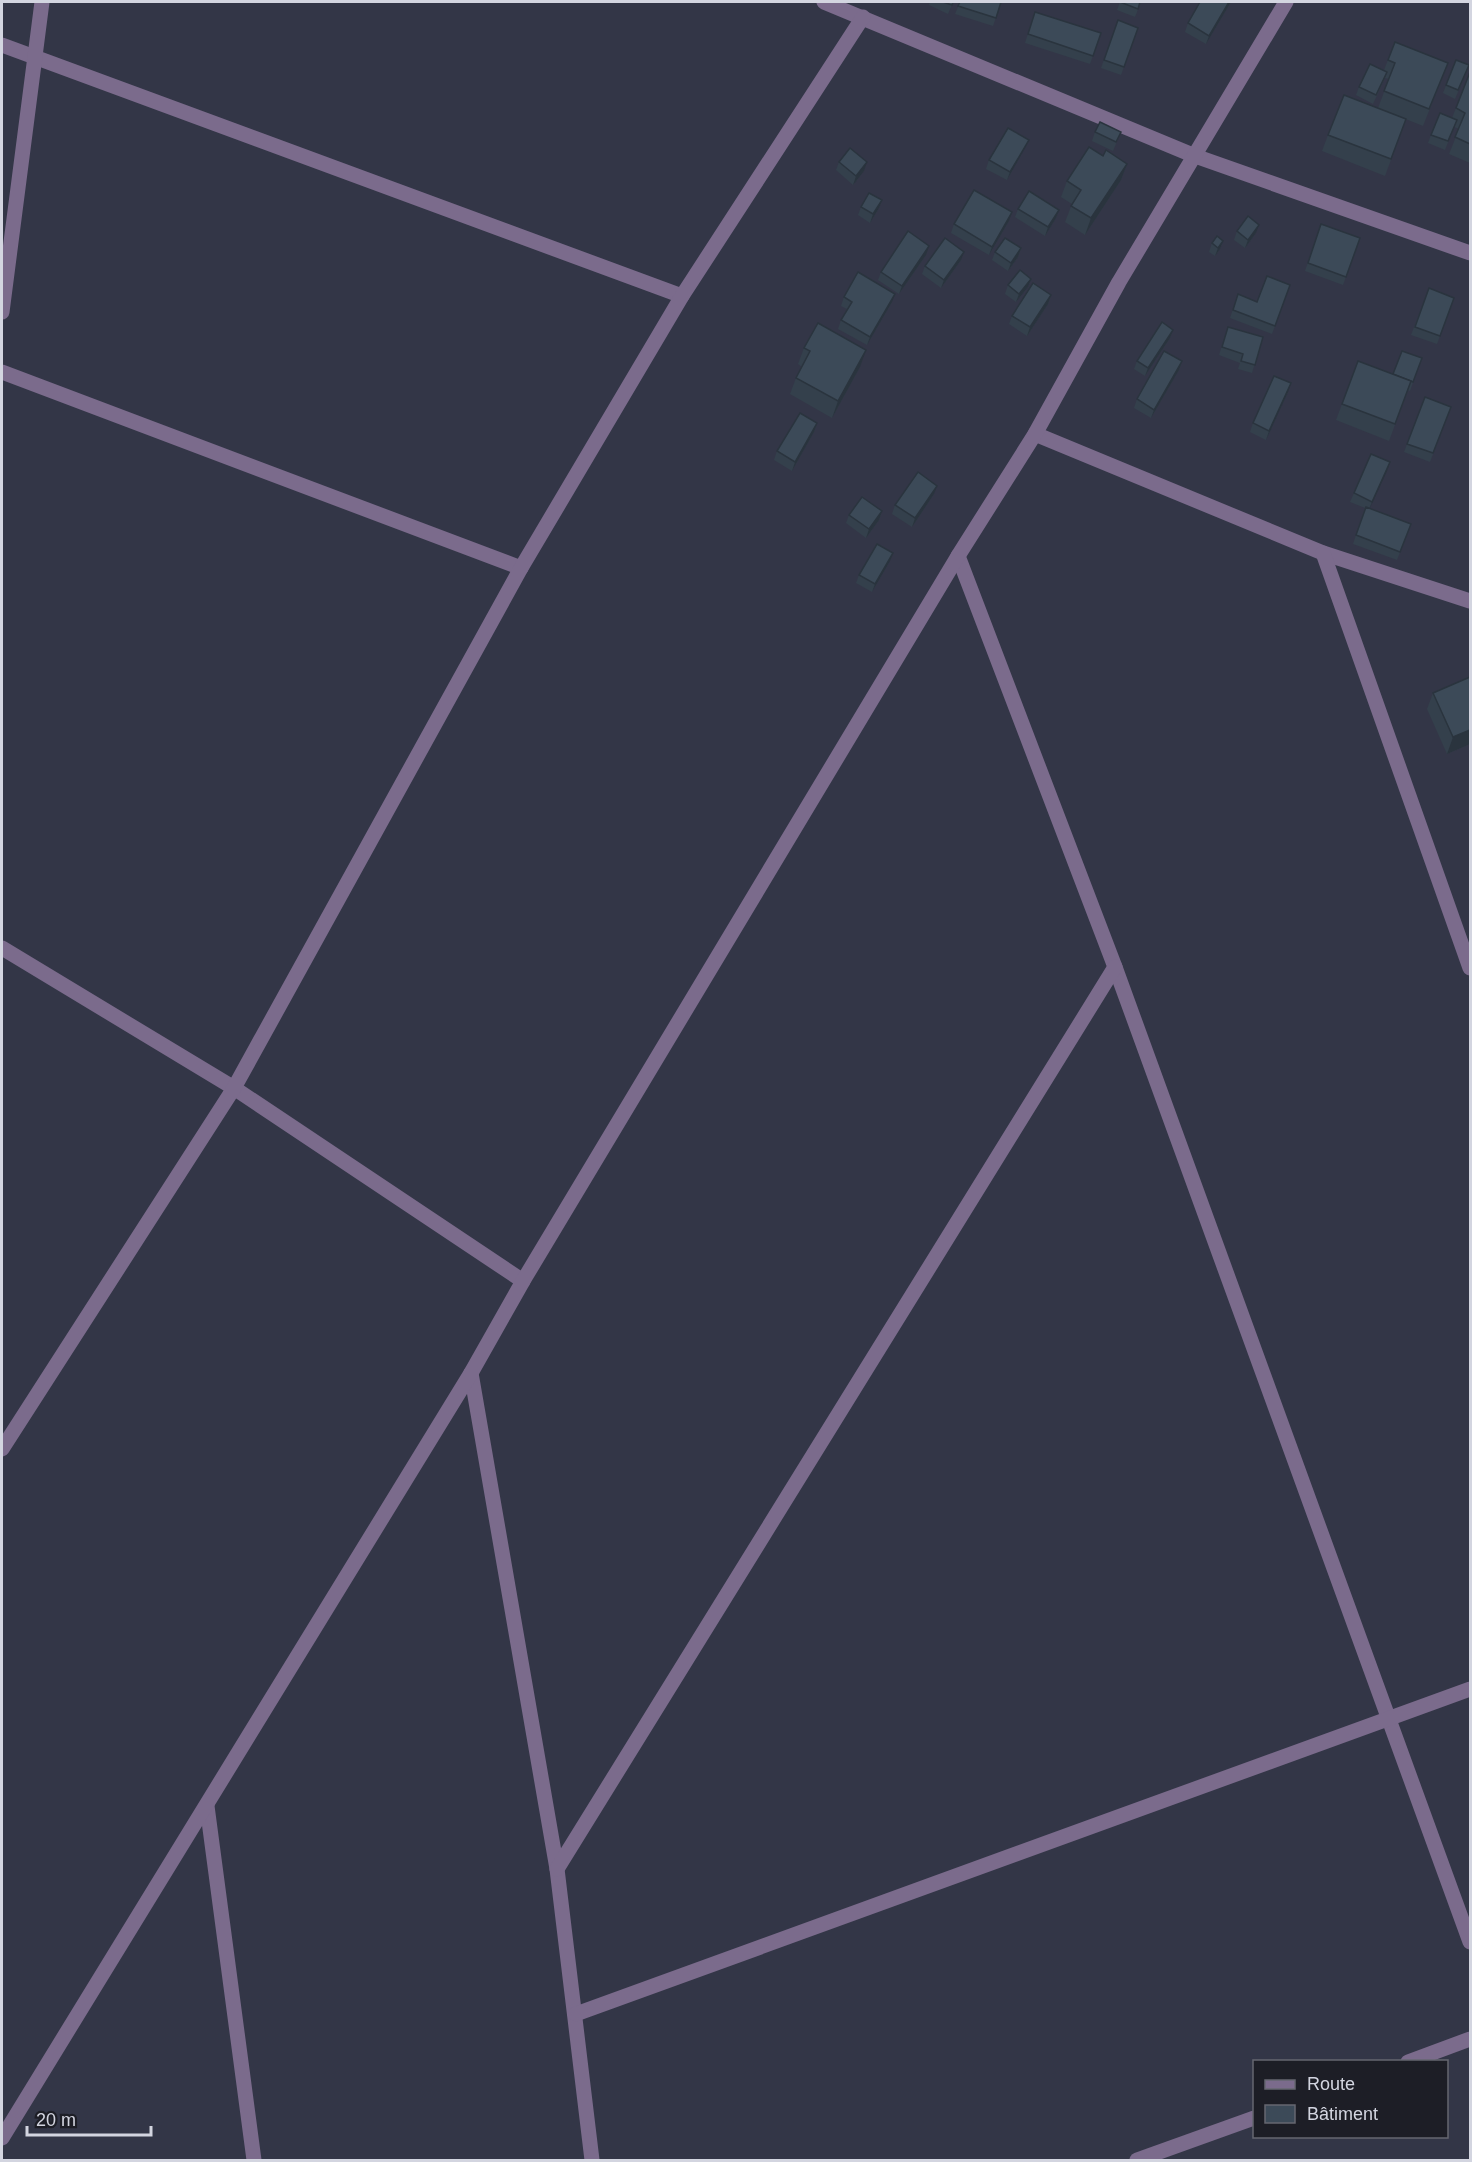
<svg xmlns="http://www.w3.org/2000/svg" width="1472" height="2162" viewBox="0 0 1472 2162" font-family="Helvetica,sans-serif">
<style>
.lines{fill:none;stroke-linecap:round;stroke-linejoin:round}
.minor{stroke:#7b6b8c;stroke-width:15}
.wall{fill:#34404c}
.shaded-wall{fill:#2a343e}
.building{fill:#3c4a58;stroke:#2a343e;stroke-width:1.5}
</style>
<rect width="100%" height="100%" fill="#333647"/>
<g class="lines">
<!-- minor -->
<g class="minor">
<path d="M824,2L1195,156L1470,253"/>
<path d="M2,45L682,296"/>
<path d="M2,312L42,2"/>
<path d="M2,372L521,568"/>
<path d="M1035,434L1323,553L1470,601"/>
<path d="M1323,553L1470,968"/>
<path d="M958,556L1115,967L1470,1942"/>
<path d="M2,948L234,1088L523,1281"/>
<path d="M471,1373L557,1869L592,2160"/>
<path d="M2,1449L234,1088L521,568L682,296L863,17"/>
<path d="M207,1806L254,2160"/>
<path d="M557,1869L1115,967"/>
<path d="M576,2014L1470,1689"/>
<path d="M1408,2062L1470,2039"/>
<path d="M2,2138L471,1373L523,1281L958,556L1035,434L1119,282L1286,2"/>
<path d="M1137,2160L1254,2118"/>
</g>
</g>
<!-- wall -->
<g class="wall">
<path d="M930,2H953L948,14L929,5Z"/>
<path d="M960,2H1001L993,26L955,14Z"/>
<path d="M1120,2H1141L1135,17L1117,10Z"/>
<path d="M1200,2H1231L1206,44L1185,32L1188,23Z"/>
<path d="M1118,20L1138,28L1121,75L1101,68Z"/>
<path d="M1032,21L1101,33L1090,64L1025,43Z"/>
<path d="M1395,42L1448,63L1423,126L1378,108L1389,79L1385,78L1373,104L1356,95L1359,87L1384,70Z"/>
<path d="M1456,60L1466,73L1455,99L1443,93Z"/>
<path d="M1470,72V163L1449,154L1459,129L1454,127L1445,150L1428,143L1431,135L1452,118Z"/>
<path d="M1406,119L1385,176L1322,151L1328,135Z"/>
<path d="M1095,132H1121L1113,151L1092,141Z"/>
<path d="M1025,148L1007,180L986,169L989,160Z"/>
<path d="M1103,156L1127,164L1121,180L1085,235L1065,222L1072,204L1061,197L1067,181Z"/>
<path d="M839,162L864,171L853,185L836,170Z"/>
<path d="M882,200L879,208L870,223L858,215L861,207Z"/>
<path d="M1018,209L1059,210L1056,218L1045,236L1015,217Z"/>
<path d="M1009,221L989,255L951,233L954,224Z"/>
<path d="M1321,224L1360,238L1343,285L1305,271Z"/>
<path d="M1237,231L1256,233L1245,248L1234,240Z"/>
<path d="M1223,241L1220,249L1215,256L1209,252L1212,243Z"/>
<path d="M1021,248L1018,257L1008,271L992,260L995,252Z"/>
<path d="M926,255L899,294L878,280L881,272Z"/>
<path d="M961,260L941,288L922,274L925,266Z"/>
<path d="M1031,279L1028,287L1016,302L1005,294L1008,285Z"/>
<path d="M1290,285L1272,334L1230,318L1238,294L1257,302Z"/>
<path d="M1429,288L1454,298L1437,344L1411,335Z"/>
<path d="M1051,295L1048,304L1027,336L1009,324L1012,316Z"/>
<path d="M844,297L892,302L867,345L838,329L841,320L847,309L841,306Z"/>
<path d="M1228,327L1263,337L1252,373L1238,369L1240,363L1219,355Z"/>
<path d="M1173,330L1170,338L1145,376L1134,369L1137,361Z"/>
<path d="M804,348L860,367L832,418L790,394L796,378L802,367L798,364Z"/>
<path d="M1422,358L1410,391L1408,390L1389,441L1336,420L1342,404Z"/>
<path d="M1182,361L1179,370L1151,418L1134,408L1137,399Z"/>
<path d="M1288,392L1266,440L1250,432L1253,423Z"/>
<path d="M1425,397L1451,407L1430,462L1404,452Z"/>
<path d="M817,423L814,432L792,471L774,460L777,451Z"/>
<path d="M1390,462L1369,509L1411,524L1397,560L1353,544L1365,508L1350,502L1354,493Z"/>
<path d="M934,494L912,527L892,514L895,505Z"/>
<path d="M882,511L879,520L866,538L846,523L849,515Z"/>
<path d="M890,561L872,592L856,583L859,575Z"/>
<path d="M1433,693L1470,744L1447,754L1427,709Z"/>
</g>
<!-- shaded-wall -->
<g class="shaded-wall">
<path d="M1229,2H1231L1206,44L1209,36Z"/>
<path d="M1029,140L1025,148L1007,180L1010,172Z"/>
<path d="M867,162L864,171L853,185L856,176Z"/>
<path d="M1127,164L1121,180L1085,235L1091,218Z"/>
<path d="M882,200L879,208L870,223L873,214Z"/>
<path d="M1059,210L1056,218L1045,236L1048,227Z"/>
<path d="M1012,212L1009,221L989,255L992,247Z"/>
<path d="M1259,225L1256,233L1245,248L1248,240Z"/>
<path d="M1223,241L1220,249L1215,256L1218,248Z"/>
<path d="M929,246L926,255L899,294L902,286Z"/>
<path d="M1021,248L1018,257L1008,271L1011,263Z"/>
<path d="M964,252L961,260L941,288L944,280Z"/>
<path d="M1031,279L1028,287L1016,302L1019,294Z"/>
<path d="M895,294L892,302L867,345L870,337Z"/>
<path d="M1051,295L1048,304L1027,336L1030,327Z"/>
<path d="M1173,330L1170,338L1145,376L1148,368Z"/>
<path d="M866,350L860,367L832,418L838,401Z"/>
<path d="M1182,361L1179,370L1151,418L1154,410Z"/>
<path d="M1291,383L1288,392L1266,440L1269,431Z"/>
<path d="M817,423L814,432L792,471L795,462Z"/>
<path d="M1390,462L1387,471L1369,510L1372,502Z"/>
<path d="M937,486L934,494L912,527L915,518Z"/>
<path d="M882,511L879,520L866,538L869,529Z"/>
<path d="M893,553L890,561L872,592L875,584Z"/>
<path d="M1470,730V744L1447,754L1453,737Z"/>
</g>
<!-- building -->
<g class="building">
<path d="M943,2H953L952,5Z"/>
<path d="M960,2H1001L996,18L958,6Z"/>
<path d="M1120,2H1140L1138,9Z"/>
<path d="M1200,2H1229L1209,36L1188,23Z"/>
<path d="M1035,12L1101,33L1093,56L1028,34Z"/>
<path d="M1118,20L1138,28L1124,67L1104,60Z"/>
<path d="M1395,42L1448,63L1429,109L1384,91L1395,63L1388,60Z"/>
<path d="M1456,60L1469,65L1458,90L1446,85Z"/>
<path d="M1370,64L1387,72L1376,95L1359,87Z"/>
<path d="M1470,72V144L1455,137L1465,113L1456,108Z"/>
<path d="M1344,95L1406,119L1391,159L1328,135Z"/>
<path d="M1440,113L1457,120L1448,141L1431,135Z"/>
<path d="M1100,122L1121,132L1116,142L1095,132Z"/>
<path d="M1008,128L1029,140L1010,172L989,160Z"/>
<path d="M1089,147L1103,156L1106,150L1127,164L1091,218L1071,206L1081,190L1067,181Z"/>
<path d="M850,148L867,162L856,176L839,162Z"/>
<path d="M974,190L1012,212L992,247L954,224Z"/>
<path d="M1029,191L1059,210L1048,227L1018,209Z"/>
<path d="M869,193L882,200L873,214L861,207Z"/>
<path d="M1248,216L1259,225L1248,240L1237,231Z"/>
<path d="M1321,224L1360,238L1346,277L1308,263Z"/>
<path d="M908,231L929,246L902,286L881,272Z"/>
<path d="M1217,236L1223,241L1218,248L1212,243Z"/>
<path d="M945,238L964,252L944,280L925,266Z"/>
<path d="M1005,238L1021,248L1011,263L995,252Z"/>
<path d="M1020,270L1031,279L1019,294L1008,285Z"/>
<path d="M858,272L895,294L870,337L841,320L852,302L844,297Z"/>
<path d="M1267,276L1290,285L1275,326L1233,310L1238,294L1257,302Z"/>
<path d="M1033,283L1051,295L1030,327L1012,316Z"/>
<path d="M1429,288L1454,298L1440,336L1415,327Z"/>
<path d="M1162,322L1173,330L1148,368L1137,361Z"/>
<path d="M818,323L866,350L838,401L796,378L810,351L804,348Z"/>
<path d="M1228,327L1263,337L1255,365L1241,361L1243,354L1222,347Z"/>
<path d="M1164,351L1182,361L1154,410L1137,399Z"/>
<path d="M1402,351L1422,358L1413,382L1393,374Z"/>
<path d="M1358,361L1411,381L1395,424L1342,404Z"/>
<path d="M1274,376L1291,383L1269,431L1253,423Z"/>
<path d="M1425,397L1451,407L1433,453L1407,444Z"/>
<path d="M800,413L817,423L795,462L777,451Z"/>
<path d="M1371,454L1390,462L1372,502L1354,493Z"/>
<path d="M918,472L937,486L915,518L895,505Z"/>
<path d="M862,497L882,511L869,529L849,515Z"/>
<path d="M1366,507L1411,524L1400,552L1356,535Z"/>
<path d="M877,544L893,553L875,584L859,575Z"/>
<path d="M1470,677V730L1453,737L1433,693Z"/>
</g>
<!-- border -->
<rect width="1472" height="2162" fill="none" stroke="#d3d5e0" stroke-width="6"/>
<!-- legend -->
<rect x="1253" y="2060" width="195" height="78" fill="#1d1e26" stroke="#666770" stroke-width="1.5"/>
<rect x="1265" y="2080" width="30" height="9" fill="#7b6b8c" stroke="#666770" stroke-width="1.5"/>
<text x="1307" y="2090" font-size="18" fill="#d3d5e0">Route</text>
<rect x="1265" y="2105" width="30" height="18" fill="#3c4a58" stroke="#666770" stroke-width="1.5"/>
<text x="1307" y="2120" font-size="18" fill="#d3d5e0">Bâtiment</text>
<!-- scale -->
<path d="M27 2126v9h124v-9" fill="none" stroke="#d3d5e0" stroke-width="3"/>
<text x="36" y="2126" font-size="18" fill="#d3d5e0" stroke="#1d1e26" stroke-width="4.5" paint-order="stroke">20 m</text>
</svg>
